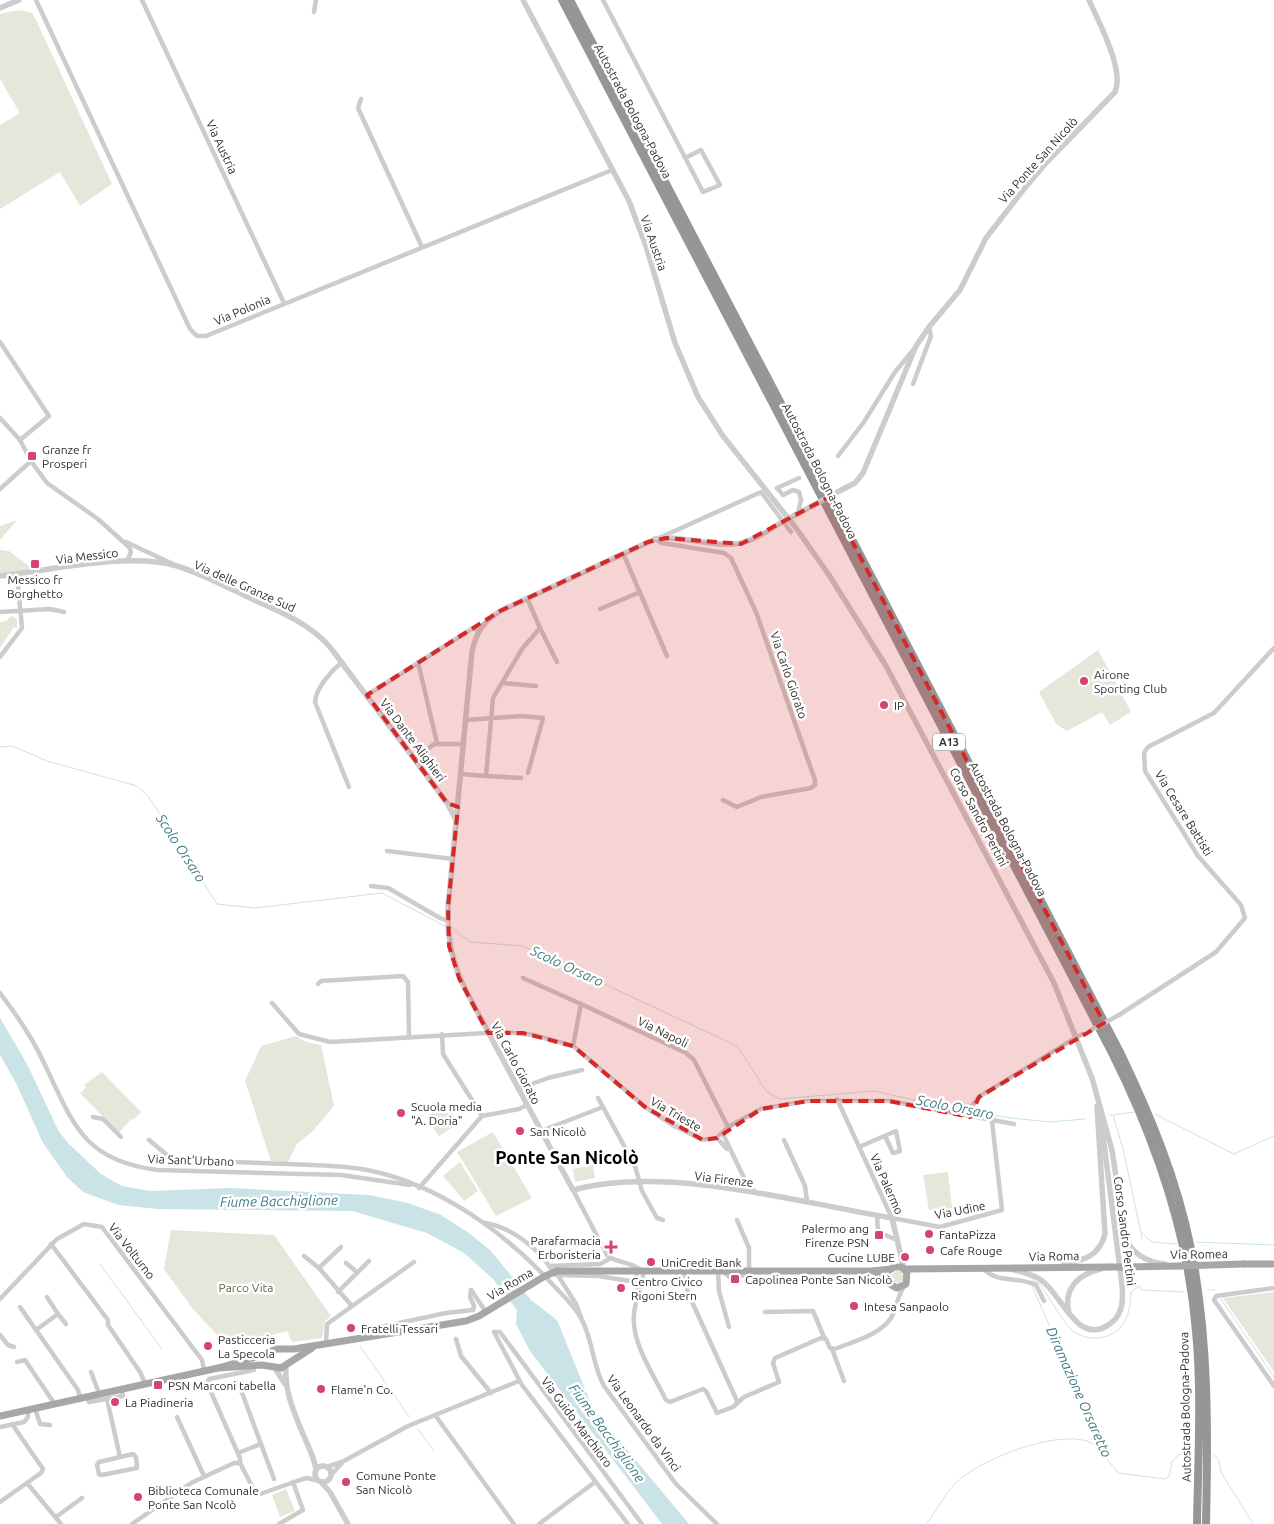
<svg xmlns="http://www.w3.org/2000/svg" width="1274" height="1524" viewBox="0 0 1274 1524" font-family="Ubuntu,sans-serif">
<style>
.green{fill:#e5e7db}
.water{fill:#c9e3e6}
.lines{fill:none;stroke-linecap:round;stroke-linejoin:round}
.stream{stroke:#c9e3e6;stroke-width:1}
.minor{stroke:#ccc;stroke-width:4.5}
.tertiary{stroke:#ccc;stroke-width:5.5}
.primary{stroke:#a7a7a7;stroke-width:7}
.motorway{stroke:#969696;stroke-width:8}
.minor-bridge{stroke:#ccc;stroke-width:4.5}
.tertiary-bridge{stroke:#ccc;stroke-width:5.5}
.primary-bridge{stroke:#a7a7a7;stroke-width:7}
.marked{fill:#d62828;fill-opacity:0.2;stroke:#d62828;stroke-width:4;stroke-dasharray:10 6;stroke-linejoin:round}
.poi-dot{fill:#d54274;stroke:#fff;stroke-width:2}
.labels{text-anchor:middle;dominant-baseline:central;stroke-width:5;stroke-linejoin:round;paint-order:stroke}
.shield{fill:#fff;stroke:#6d6d6d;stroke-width:1}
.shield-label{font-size:11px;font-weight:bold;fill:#2f2f2f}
.street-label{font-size:12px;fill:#2f2f2f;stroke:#fff}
.poi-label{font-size:12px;fill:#2f2f2f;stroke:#fff;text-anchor:start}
.park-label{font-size:12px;fill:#5c6640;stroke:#fff}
.water-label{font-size:14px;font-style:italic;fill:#417b83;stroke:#fff}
.district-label{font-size:18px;font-weight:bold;fill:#000;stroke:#fff}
</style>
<rect width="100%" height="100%" fill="#fff"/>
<!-- green -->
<g class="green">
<path d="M19,10L32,13L37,22L112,184L80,206L60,172L0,209V125L20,113L0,79V14Z"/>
<path d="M17,520L0,540V526Z"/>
<path d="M0,550L9,551L38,573L0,578Z"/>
<path d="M11,616L17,619V629L14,627L0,648V622L6,621Z"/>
<path d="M1098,650L1131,712L1110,725L1102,712L1067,731L1056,724L1039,692Z"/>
<path d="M296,1036L306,1042L321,1045L334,1106L313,1131L297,1144L288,1162L271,1161L245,1081L261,1046Z"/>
<path d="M102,1072L141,1112L133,1120L131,1119L119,1133L80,1093L86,1087L84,1085Z"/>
<path d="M446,1104L459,1123L439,1136L426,1117Z"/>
<path d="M493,1132L532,1198L496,1216L457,1152Z"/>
<path d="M460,1162L478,1191L464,1201L443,1176Z"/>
<path d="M593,1165L595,1178L575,1182L573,1169Z"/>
<path d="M948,1172L952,1208L929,1210L923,1175Z"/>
<path d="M171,1230L274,1235L331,1316L325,1321L322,1338L292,1342L287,1331L227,1346L192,1308L164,1269Z"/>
<circle cx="898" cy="1277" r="6"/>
<path d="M1274,1292V1372L1223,1298Z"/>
<path d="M286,1489L295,1511L280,1517L272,1495Z"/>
</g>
<!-- water -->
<path class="water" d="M0,1018L27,1064L59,1132L69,1144L101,1174L122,1186L150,1191L230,1188L369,1195L408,1203L441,1215L469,1233L491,1251L531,1300L557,1320L593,1409L689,1524H662L530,1351L516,1324L517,1310L493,1279L464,1253L427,1233L352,1211L158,1209L118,1205L83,1192L67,1177L43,1143L17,1085L0,1055Z"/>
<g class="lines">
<!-- stream -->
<g class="stream">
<path d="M0,747L12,746L47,761L137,786L148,796L217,904L255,908L382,893L445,926"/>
<path d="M451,927L470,942L523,946L737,1046L767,1092L780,1099L874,1091L959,1110L1011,1118L1050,1122L1085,1119"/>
<path d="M1155,1114L1234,1154L1274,1136"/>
<path d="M1110,1115H1113L1124,1153L1142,1238"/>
<path d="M1114,1115L1134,1112"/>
<path d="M1142,1233L1152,1242L1177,1244"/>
<path d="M1196,1242L1274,1245"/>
<path d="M100,1264L162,1349"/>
<path d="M1033,1280L1040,1284C1047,1294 1065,1326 1074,1332C1091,1343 1117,1339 1126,1319C1130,1310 1130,1301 1131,1292L1138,1287"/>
<path d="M1137,1284L1142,1290L1183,1292"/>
<path d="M1032,1286L1102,1446V1452L1118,1473L1165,1479L1169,1476L1172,1462L1179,1454H1187"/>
<path d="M1208,1290H1215"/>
<path d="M1221,1299L1274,1377"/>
<path d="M360,1346L410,1418"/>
<path d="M418,1429L434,1451"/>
<path d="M1213,1454L1219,1460L1221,1472L1253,1524"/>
<path d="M926,1524C937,1510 945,1493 958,1481C983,1458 1054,1431 1087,1441C1093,1443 1098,1448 1102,1452"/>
</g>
<!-- minor -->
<g class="minor">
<path d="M36,0L190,329L197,336H206L612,170"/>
<path d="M142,0L284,303"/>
<path d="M603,0L703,192L720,185L701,150L685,158"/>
<path d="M314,12L316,0"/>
<path d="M361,99L358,108L422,247"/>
<path d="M0,342L49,416L20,440"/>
<path d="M913,384L931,336L929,327"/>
<path d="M0,418L20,440L31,461L47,483L98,519L129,547L131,552L127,561"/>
<path d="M838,456L864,422L895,372L914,349"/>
<path d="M0,489L31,461"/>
<path d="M798,513L801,500L799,492L793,490L783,495L777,488L799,478"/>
<path d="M659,538L761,492L791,532"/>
<path d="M655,539L662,543L724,553L731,558L756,612L815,780V785L811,788L761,797L737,807L723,800"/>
<path d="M126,542L173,564"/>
<path d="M623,553L667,656"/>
<path d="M600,609L640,592"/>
<path d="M0,612L50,609L64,612"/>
<path d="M540,628L557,662"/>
<path d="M0,657L22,628L17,574"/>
<path d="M342,662C331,671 316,688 315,702L349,787"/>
<path d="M418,662L437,743"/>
<path d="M503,683L536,686"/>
<path d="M367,695L465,633L471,629H479"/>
<path d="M466,720L521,716L543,718L528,773"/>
<path d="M415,759L434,744H464"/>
<path d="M461,774L486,776L493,698L522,649L540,628L527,598"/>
<path d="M486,776L521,778"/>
<path d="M387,851L453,859"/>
<path d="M371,886L388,888L440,918L448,921"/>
<path d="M523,978L581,1004"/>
<path d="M318,984L321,981L403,976L408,982L409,1036"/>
<path d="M0,993C16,1014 32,1037 43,1061C73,1122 81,1160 157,1170L341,1175L410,1185"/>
<path d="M272,1003L299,1034L330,1042L504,1032L533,1035L573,1046L645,1107L672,1125L703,1140L717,1138L728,1127L761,1109L808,1101H889L1014,1124"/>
<path d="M1119,1015L1216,952L1245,918L1241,905L1198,856L1145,771L1144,753L1148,747L1214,713L1274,648"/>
<path d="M442,1034L443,1054L482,1116"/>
<path d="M573,1046L581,1004L686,1053L694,1060L728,1127"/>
<path d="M518,1089L548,1078L582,1070"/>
<path d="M598,1098L603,1107"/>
<path d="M837,1099L892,1218L940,1227L1002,1210L992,1121"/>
<path d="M93,1117L103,1119L121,1137"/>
<path d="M970,1117L972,1106L979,1097L1072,1040"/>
<path d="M541,1131L603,1107L635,1166L642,1191L657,1218L663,1220"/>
<path d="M723,1134L746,1182L755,1192"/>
<path d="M717,1138L727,1149"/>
<path d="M149,1140L167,1155L181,1160C216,1161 252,1163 287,1164C313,1165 341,1165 367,1170C439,1184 506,1233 554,1286C564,1296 574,1306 581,1318C593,1339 592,1365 604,1386L676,1484L717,1524"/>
<path d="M784,1140L805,1186L807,1201"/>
<path d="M859,1147L896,1131L900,1151L893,1153L885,1136"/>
<path d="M419,1188L482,1116L519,1109L527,1105"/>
<path d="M573,1190L607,1255C617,1264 632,1261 641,1271"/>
<path d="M877,1215L878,1232L897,1240"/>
<path d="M485,1223C511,1227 538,1248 552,1270"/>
<path d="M51,1244L108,1320V1325L140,1372L145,1383"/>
<path d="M304,1256L319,1268L352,1306"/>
<path d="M346,1263L357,1272"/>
<path d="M549,1266L600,1264L611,1258"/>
<path d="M319,1268L341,1247"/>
<path d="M984,1269C997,1284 1020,1276 1036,1285L1044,1301"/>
<path d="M636,1272L638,1298"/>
<path d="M643,1272C644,1288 635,1299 634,1314C631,1343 654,1375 666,1400L670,1402L703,1389L706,1391L717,1413L733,1407L744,1397L779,1382L773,1363L775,1358L821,1338L826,1339L830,1348L835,1349C852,1342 880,1335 891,1318C897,1308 897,1296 905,1285"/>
<path d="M718,1272L719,1291L729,1327"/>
<path d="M724,1272L729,1277L749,1275V1248L737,1220"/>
<path d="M684,1273L688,1293L737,1401"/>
<path d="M556,1275L598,1276L643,1283"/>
<path d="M559,1277L576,1304L581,1317"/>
<path d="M1274,1288L1216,1296L1214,1300L1274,1386"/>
<path d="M471,1290L486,1312"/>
<path d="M338,1292L369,1261"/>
<path d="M0,1299L57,1239L84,1224L102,1227L202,1360L204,1370"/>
<path d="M20,1307L78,1390L80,1397"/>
<path d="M765,1312L813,1311L824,1337"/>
<path d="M58,1314L66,1324"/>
<path d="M36,1330L58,1314L47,1297"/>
<path d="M0,1335L8,1345L14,1347"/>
<path d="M368,1335V1331L371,1329L446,1313L473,1310L474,1306L470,1297L471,1290"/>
<path d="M456,1339L461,1356L491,1393"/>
<path d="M326,1343L327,1324L414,1262"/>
<path d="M832,1349L844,1381"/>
<path d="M17,1362L25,1360L54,1403"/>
<path d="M254,1370L209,1379L207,1383L240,1458V1463L255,1492L260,1494L300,1480L307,1478L319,1481"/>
<path d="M91,1372L99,1393"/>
<path d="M238,1382L274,1479"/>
<path d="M87,1396L89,1402L123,1396L121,1388"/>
<path d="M107,1399L120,1457"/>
<path d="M35,1408L40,1424L50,1425"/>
<path d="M435,1415L514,1524"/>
<path d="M177,1417L204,1476"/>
<path d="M0,1427L24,1422L28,1417V1409"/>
<path d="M238,1453L261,1444"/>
<path d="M133,1454L136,1457L137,1468L102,1475L99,1474L97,1465L99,1462Z"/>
<path d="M326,1467L342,1462L408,1426L519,1381"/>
<path d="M331,1475L342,1463"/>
<path d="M27,1483L61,1524"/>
<path d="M0,1502L41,1473L43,1469L12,1424"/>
<path d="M56,1517L82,1498"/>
<path d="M132,1524L191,1483L234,1463H240"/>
<path d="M279,1524L303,1510L293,1482"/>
<path d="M539,1524L595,1482"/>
<path d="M628,1524L522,1385L494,1332H500L642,1524"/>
</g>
<!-- tertiary -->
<g class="tertiary">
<path d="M523,0L629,201L646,246L675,343L698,397L723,436L796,528L829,575L886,666L1054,983L1092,1078L1112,1150L1125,1237C1132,1254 1147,1262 1165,1264"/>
<path d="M0,8L19,0"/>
<path d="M845,488L855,483L863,473L916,346L929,327L960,290L986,238L1024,189L1047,162L1115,92C1125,70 1098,21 1089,0"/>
<path d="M795,515L812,506"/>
<path d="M782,522C742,548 736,547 690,540C678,539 666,536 655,539L500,611C483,622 477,631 472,651L448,907C447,938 452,963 466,991L573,1190C669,1165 795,1202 892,1218L904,1269"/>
<path d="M0,576C52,570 127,552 177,566C203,574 229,588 254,600C281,612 310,624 330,647L447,803L456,820"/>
<path d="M1063,1265C1083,1260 1099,1257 1105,1234L1097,1106"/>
<path d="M1011,1269C1021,1272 1032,1274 1041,1280C1062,1294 1078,1349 1111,1323C1124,1313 1123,1298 1122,1284L1101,1120"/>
<path d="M1069,1313C1063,1289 1078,1274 1101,1269"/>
<path d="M286,1365C284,1392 295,1415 306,1441C310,1450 315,1460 316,1470"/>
<path d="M274,1367L285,1384"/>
<circle cx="323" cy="1474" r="8"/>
<path d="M321,1482L330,1492L348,1524"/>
</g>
<!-- primary -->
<g class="primary">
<path d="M1244,1264H1274"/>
<path d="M1125,1267L1180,1266"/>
<path d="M905,1269L1109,1267"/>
<path d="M874,1271C883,1275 888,1285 897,1288L906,1284L907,1272L901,1267H894L888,1271L887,1281"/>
<path d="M218,1368L263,1355L276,1349H294L466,1321L479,1316L545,1276L557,1271H873L891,1269"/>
<path d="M0,1416L218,1368L262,1365L281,1368L312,1348"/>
</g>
<!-- motorway -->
<g class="motorway">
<path d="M562,0L1112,1053C1156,1141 1188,1233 1196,1331C1202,1395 1198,1460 1197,1524"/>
<path d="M570,0L1119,1050C1150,1114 1177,1179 1191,1249C1209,1339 1208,1432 1206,1524"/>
</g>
<!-- minor-bridge -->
<g class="minor-bridge">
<path d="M1090,1031L1119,1015"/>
<path d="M1072,1040L1083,1034"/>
</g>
<!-- tertiary-bridge -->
<g class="tertiary-bridge">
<path d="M812,506L845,488"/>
<path d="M782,522L795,515"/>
</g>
<!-- primary-bridge -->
<g class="primary-bridge">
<path d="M1180,1266L1244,1264"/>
<path d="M1109,1267H1125"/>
</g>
</g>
<!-- marked area -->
<path class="marked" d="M829,497L1104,1023L979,1097L970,1117L889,1101H808L761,1109L717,1138L703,1140L645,1107L573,1046L523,1033H488L459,978L449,946L448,907L458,807L447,803L367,695L500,611L648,542L666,538L741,544Z"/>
<!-- markers -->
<g class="poi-dot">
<rect x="27" y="451" width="10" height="10" rx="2.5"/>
<rect x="30" y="559" width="10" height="10" rx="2.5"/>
<circle cx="1084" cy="681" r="5"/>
<circle cx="884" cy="705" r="5"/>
<circle cx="401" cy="1113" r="5"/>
<circle cx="520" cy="1131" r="5"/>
<circle cx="929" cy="1234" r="5"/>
<rect x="874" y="1230" width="10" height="10" rx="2.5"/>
<path d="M608.5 1239.5h5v5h5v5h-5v5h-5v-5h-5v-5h5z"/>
<circle cx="930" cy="1250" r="5"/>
<circle cx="905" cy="1257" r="5"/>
<circle cx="651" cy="1262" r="5"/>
<rect x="730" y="1274" width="10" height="10" rx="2.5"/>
<circle cx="621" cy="1288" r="5"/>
<circle cx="854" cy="1306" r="5"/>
<circle cx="351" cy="1328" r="5"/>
<circle cx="208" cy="1346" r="5"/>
<rect x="153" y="1380" width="10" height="10" rx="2.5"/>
<circle cx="321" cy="1389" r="5"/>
<circle cx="115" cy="1402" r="5"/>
<circle cx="346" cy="1482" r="5"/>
<circle cx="138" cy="1497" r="5"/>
</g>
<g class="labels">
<!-- shield labels -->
<rect class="shield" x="933" y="733.5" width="32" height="17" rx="4"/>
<g class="shield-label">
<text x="949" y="742">A13</text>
</g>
<!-- street labels -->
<g class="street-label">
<text transform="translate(633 111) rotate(62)">Autostrada Bologna-Padova</text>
<text transform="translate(222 147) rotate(65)">Via Austria</text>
<text transform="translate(1038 160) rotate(-48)">Via Ponte San Nicolò</text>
<text transform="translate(654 243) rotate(71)">Via Austria</text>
<text transform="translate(242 310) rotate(-23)">Via Polonia</text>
<text transform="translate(820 471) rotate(63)">Autostrada Bologna-Padova</text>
<text transform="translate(87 556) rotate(-7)">Via Messico</text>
<text transform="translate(245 586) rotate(24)">Via delle Granze Sud</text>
<text transform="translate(789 675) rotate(71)">Via Carlo Giorato</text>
<text transform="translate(413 740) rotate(53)">Via Dante Alighieri</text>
<text transform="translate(1184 813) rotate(58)">Via Cesare Battisti</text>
<text transform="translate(979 817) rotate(62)">Corso Sandro Pertini</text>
<text transform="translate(1008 829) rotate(62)">Autostrada Bologna-Padova</text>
<text transform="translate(663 1032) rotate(26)">Via Napoli</text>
<text transform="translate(516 1063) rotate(62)">Via Carlo Giorato</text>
<text transform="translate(676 1114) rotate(30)">Via Trieste</text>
<text transform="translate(191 1160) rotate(2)">Via Sant'Urbano</text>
<text transform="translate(724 1179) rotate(7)">Via Firenze</text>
<text transform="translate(887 1184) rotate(66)">Via Palermo</text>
<text transform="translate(960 1210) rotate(-11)">Via Udine</text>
<text transform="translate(1125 1231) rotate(83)">Corso Sandro Pertini</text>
<text transform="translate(132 1251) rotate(52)">Via Volturno</text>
<text transform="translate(1199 1254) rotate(-1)">Via Romea</text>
<text transform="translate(1054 1256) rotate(-1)">Via Roma</text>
<text transform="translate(510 1284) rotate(-31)">Via Roma</text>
<text transform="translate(1185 1407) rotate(-91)">Autostrada Bologna-Padova</text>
<text transform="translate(577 1422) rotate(53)">Via Guido Marchioro</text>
<text transform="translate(644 1423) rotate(54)">Via Leonardo da Vinci</text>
</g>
<!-- poi labels -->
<g class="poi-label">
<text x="42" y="449">Granze fr<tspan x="42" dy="14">Prosperi</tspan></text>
<text x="35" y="579" text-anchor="middle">Messico fr<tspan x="35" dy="14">Borghetto</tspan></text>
<text x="1094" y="674">Airone<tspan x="1094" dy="14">Sporting Club</tspan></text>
<text x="894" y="705">IP</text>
<text x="411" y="1106">Scuola media<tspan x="411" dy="14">"A. Doria"</tspan></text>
<text x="530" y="1131">San Nicolò</text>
<text x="869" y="1228" text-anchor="end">Palermo ang<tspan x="869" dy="14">Firenze PSN</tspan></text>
<text x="939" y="1234">FantaPizza</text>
<text x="601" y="1240" text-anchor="end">Parafarmacia<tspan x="601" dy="14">Erboristeria</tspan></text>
<text x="940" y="1250">Cafe Rouge</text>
<text x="895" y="1257" text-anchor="end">Cucine LUBE</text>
<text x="661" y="1262">UniCredit Bank</text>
<text x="745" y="1279">Capolinea Ponte San Nicolò</text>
<text x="631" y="1281">Centro Civico<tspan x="631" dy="14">Rigoni Stern</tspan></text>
<text x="864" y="1306">Intesa Sanpaolo</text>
<text x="361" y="1328">Fratelli Tessari</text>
<text x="218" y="1339">Pasticceria<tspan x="218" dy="14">La Specola</tspan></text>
<text x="168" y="1385">PSN Marconi tabella</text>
<text x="331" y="1389">Flame'n Co.</text>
<text x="125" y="1402">La Piadineria</text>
<text x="356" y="1475">Comune Ponte<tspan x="356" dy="14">San Nicolò</tspan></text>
<text x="148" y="1490">Biblioteca Comunale<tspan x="148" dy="14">Ponte San Ncolò</tspan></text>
</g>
<!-- park labels -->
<g class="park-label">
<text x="246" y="1287">Parco Vita</text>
</g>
<!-- water labels -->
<g class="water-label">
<text transform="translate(181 848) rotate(57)">Scolo Orsaro</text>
<text transform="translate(567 966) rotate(25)">Scolo Orsaro</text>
<text transform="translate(955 1107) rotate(11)">Scolo Orsaro</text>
<text transform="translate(279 1201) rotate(-1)">Fiume Bacchiglione</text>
<text transform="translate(1079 1392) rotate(66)">Diramazione Orsaretto</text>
<text transform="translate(607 1433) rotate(54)">Fiume Bacchiglione</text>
</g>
<!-- district labels -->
<g class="district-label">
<text x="567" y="1157">Ponte San Nicolò</text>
</g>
</g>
</svg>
